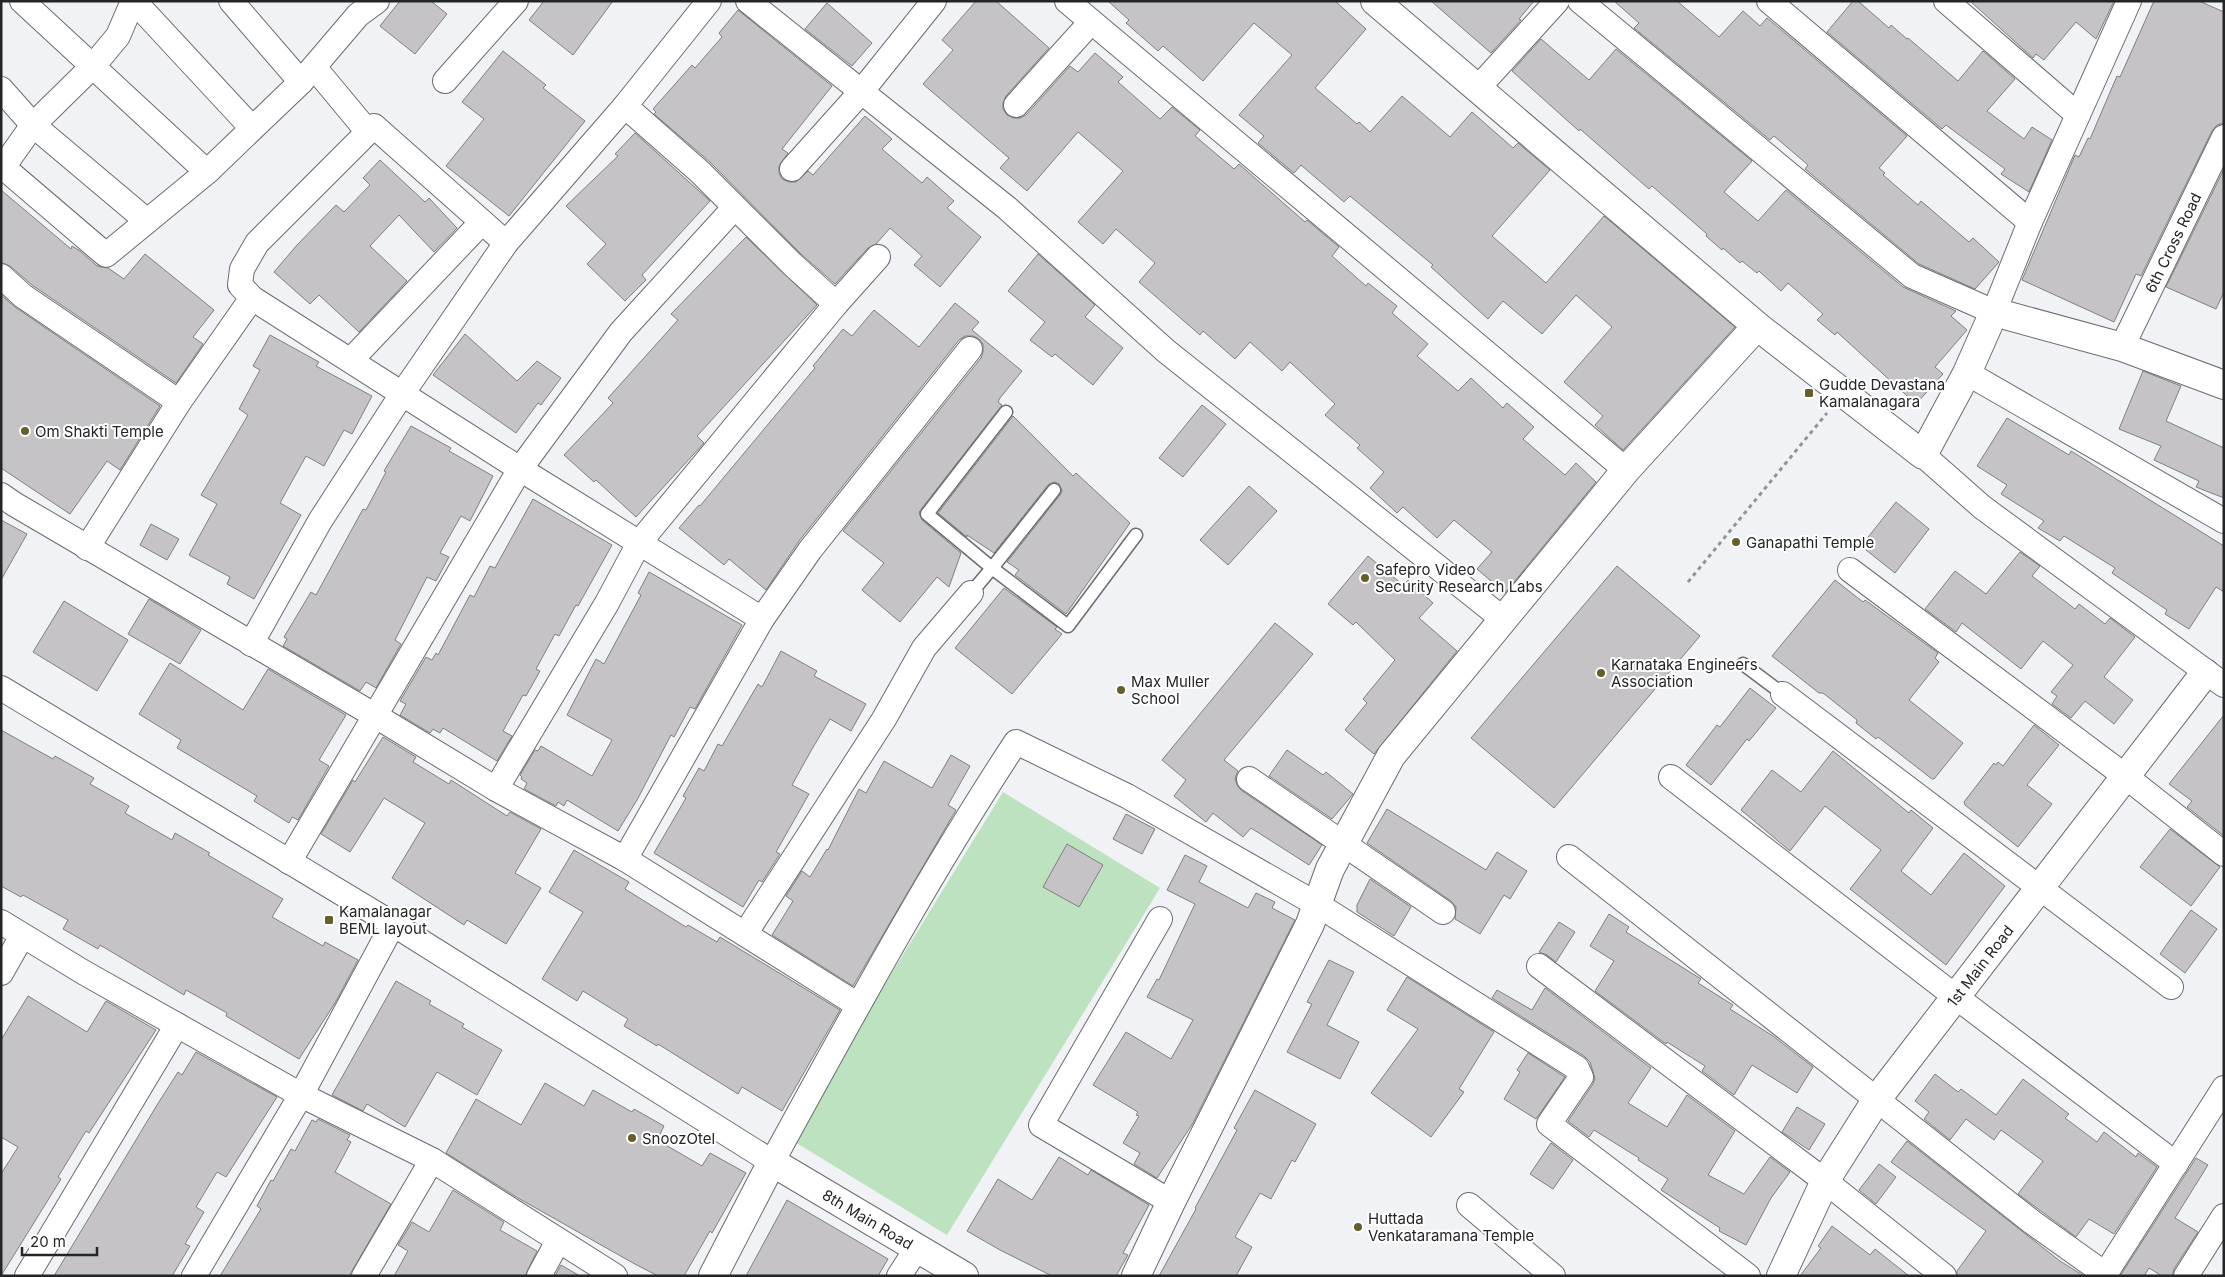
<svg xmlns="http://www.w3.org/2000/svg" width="2225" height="1277" viewBox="0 0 2225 1277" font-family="Inter,sans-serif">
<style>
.green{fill:#bce2bf}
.building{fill:#c5c3c6;stroke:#817f82}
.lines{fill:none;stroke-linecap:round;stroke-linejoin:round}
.service-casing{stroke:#6a6d6f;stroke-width:15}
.minor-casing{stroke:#6a6d6f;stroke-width:26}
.tertiary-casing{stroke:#6a6d6f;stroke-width:30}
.path{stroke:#939496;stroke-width:3;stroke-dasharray:4 4;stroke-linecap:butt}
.service{stroke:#fff;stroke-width:12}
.minor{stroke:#fff;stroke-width:24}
.tertiary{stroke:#fff;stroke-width:28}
.poi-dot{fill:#685e2a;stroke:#fff;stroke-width:2}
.labels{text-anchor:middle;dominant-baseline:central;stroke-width:4;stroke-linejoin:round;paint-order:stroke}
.street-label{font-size:15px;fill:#242526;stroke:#fff}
.poi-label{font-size:15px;fill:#242526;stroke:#fff;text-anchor:start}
</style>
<rect width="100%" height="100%" fill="#f0f2f5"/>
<!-- green -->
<path class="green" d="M1003,792L1160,888L947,1235L790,1139Z"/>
<!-- building -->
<g class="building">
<path d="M400,1H431L447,14L415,54L380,26Z"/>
<path d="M544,1H613L573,55L529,20Z"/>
<path d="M976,1H996L1049,48L1006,96L1003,103V109L1007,115L1014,118H1020L1026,115L1070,66L1078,72L1095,53L1123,77L1118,82L1160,119L1172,107L1200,130L1195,136L1234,169L1239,164L1305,222L1307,220L1339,247L1332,256L1366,286L1368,283L1397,306L1392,313L1428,344L1417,356L1458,391L1471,378L1503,408L1507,403L1534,427L1523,439L1565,475L1576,463L1596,482L1505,593L1477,569L1492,552L1454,520L1437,538L1403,507L1397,513L1370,488L1384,472L1357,448L1360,445L1325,415L1335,404L1290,362L1282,371L1250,342L1235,359L1203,331L1200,335L1139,282L1155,263L1116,229L1103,244L1078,222L1123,171L1078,132L1027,191L1000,168L1009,158L923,84L953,50L942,40Z"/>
<path d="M1108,1H1335L1366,29L1315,88L1357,124L1359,122L1370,132L1402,96L1450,137L1472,112L1513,148L1518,143L1550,170L1492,236L1546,283L1604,216L1735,327L1623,450L1595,425L1603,416L1564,382L1612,327L1576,295L1542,334L1503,301L1488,319L1431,267L1433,265L1350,196L1344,202L1301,165L1294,173L1258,143L1264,136L1239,115L1292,55L1254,23L1203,81L1163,46L1158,51L1126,23L1129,20Z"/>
<path d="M1431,1H1534L1519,19L1521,20L1491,53Z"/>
<path d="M1614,1H1677L1719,37L1743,11L1760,26L1767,18L1907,136L1879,168L1885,173L1883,175L1918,205L1921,201L1969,242L1973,238L1999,262L1975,289L1919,264L1805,169L1808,165L1774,136L1770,140L1634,28L1639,23Z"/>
<path d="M1853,1H1858L1889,28L1891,25L1907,39L1908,38L1958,81L1983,51L2015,79L1987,111L2024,139L2032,127L2052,140L2029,192L2001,174L2005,169L1946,125L1942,129L1827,32Z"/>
<path d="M1970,1H2114L2096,39L2076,22L2044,60L2036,54L2033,58Z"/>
<path d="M2154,1H2199L2224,12V123L2217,125L2212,131L2141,276L2136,274L2114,322L2022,280L2075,155L2079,157L2088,138L2090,139L2117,76L2120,77Z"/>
<path d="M827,3L872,43L852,66L805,29Z"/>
<path d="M738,10L832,86L782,149L788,153L779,166V173L782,179L789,182H796L808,171L813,175L865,116L892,139L882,149L922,183L927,177L954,201L947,208L981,237L940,287L914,265L922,256L890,228L876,244L868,248L835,284L801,254L710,162L654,114L656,112L653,109L692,65L695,68L722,37L719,33Z"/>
<path d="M1541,39L1589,80L1616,49L1752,161L1724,192L1758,221L1786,190L1903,287L1956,311L1951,316L1967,330L1935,367L1943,374L1916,404L1837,332L1835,335L1817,320L1823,314L1788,283L1781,291L1759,271L1757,273L1742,261L1740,263L1723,248L1722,250L1706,236L1707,234L1652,186L1649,189L1580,129L1579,131L1512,71Z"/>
<path d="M503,51L546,85L543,88L585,121L509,216L446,166L484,119L462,102Z"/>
<path d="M635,133L710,201L642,275L646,280L625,301L587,264L606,244L566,206L618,156L615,154Z"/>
<path d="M380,160L425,202L429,198L457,228L434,252L399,215L370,246L407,281L359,332L319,295L310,304L274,272L297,245L336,205L344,212L370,185L363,178Z"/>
<path d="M2224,169V292L2216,309L2166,287Z"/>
<path d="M1,190L71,249L72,246L80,251L97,266L108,268L124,279L145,254L214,310L193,337L203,344L176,383L32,285L10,266L1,263Z"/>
<path d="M746,237L817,305L697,436L704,443L636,517L596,480L594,482L564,455L613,403L608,398L678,320L671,314Z"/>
<path d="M1038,254L1095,305L1085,317L1123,348L1093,385L1055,354L1052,357L1030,340L1045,322L1008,291Z"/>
<path d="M1,295L15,307L160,406L120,470L107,461L70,514L1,468Z"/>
<path d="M955,303L979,322L972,330L1022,371L1000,398L998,402L1002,405L919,512L922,520L961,553L949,587L937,577L900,622L862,590L884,563L843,531L981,358L983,352V344L979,339L973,336H965L959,340L799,541L766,590L729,559L724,565L679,528L699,505L700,506L815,368L813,366L843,329L852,336L874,310L919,347Z"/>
<path d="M465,334L517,381L537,361L561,378L541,405L538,403L516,433L433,375Z"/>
<path d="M270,335L319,362L316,366L372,396L352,434L344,430L324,466L306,456L280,503L301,515L254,599L227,584L230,577L189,555L217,504L201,495L248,415L239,409L260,370L253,366Z"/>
<path d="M2143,371L2181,386L2166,421L2224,448V498L2196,487L2199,481L2154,460L2161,446L2119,429Z"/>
<path d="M1202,405L1226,424L1183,477L1159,458Z"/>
<path d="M1013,416L1073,476L1076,473L1130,523L1066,614L1015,575L1019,570L1007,562L1060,495L1062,491L1059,484L1055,482L1048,485L994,553L967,535V537L938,513Z"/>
<path d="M2007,418L2069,455L2071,451L2224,546V592L2216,587L2189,629L2165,614L2167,610L2112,573L2115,568L2064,536L2060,541L2038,528L2044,521L2001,494L2007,485L1977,466Z"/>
<path d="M411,426L451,448L449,451L493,476L470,521L461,516L440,553L449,557L436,581L427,577L395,640L401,644L376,688L366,682L360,691L283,646L287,639L284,637L311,592L316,595L363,509L366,510L386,472L384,471Z"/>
<path d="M1249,486L1277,511L1228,565L1200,540Z"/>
<path d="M533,499L612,545L578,606L576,605L559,636L555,634L536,669L540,671L526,696L523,695L503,731L512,736L497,761L443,728L440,733L433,729L430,733L400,715L406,704L400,701L426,657L432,660L436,653L438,655L470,595L474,597L490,566L495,568Z"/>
<path d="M1896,502L1929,529L1895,573L1861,546Z"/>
<path d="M1,520L27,534L1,580Z"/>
<path d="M151,524L179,539L167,560L140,545Z"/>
<path d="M2020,552L2040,566L2032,576L2075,609L2079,604L2105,624L2110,618L2135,637L2104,677L2133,700L2114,724L2085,701L2071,718L2052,704L2057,696L2051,692L2073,665L2043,641L2021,669L1962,623L1956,632L1925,609L1955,571L1986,594Z"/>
<path d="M1368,556L1403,585L1408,580L1433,603L1419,618L1457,651L1374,754L1345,730L1367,703L1363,699L1395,660L1356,622L1353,625L1328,604Z"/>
<path d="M1617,566L1700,636L1554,808L1471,738Z"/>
<path d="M649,572L742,625L695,709L690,707L674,737L671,735L637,800L618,831L567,800L564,806L558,802L556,806L524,789L527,783L521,779L522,777L520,775L535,750L538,751L541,746L592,776L612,740L567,715L596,659L604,664L641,595L638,593Z"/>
<path d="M1835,580L1863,602L1865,600L1938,653L1935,658L1939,662L1909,700L1963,743L1934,779H1932L1878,737L1876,739L1856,723L1857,720L1823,693H1819L1772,656Z"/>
<path d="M1004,588L1057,627L1055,629L1062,634L1012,694L955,648Z"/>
<path d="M149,599L201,630L180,664L128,634Z"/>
<path d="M64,601L128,640L97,691L33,652Z"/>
<path d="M1275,623L1313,654L1224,760L1238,771L1235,778L1237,785L1241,790L1322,845L1309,865L1251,828L1243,837L1213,813L1206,822L1174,796L1186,780L1162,760Z"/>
<path d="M781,651L817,671L814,676L866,704L851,731L830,719L812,749L792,785L809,794L776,852L780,854L778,857L762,882L759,880L743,907L654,853L686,798L683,796L699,768L704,771L718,744L722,746L758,684L762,687Z"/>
<path d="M170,663L243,710L268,669L346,715L319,760L329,766L298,820L292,817L289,823L254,801L257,796L177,748L181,740L139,714Z"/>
<path d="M1750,688L1776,708L1749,741L1747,739L1711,785L1686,765L1717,725L1720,727Z"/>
<path d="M2224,715V836L2187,807L2192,801L2169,784Z"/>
<path d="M2034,725L2059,745L2027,785L2052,804L2018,847L1965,805L1964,802L1994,763L1996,765L1998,762L2003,766Z"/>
<path d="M1,730L53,759L55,756L94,778L90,784L129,806L125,813L172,840L175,833L210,853L208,855L283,899L272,917L323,946L325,942L358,960L335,1003L299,1059L226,1016L227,1013L186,990L184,995L100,945L98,949L63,929L68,920L23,895L21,897L1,886Z"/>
<path d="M383,737L416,757L413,762L449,784L451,780L507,816L510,812L541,829L515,873L541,888L506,944L467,920L464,925L392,878L425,823L384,798L350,852L321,834L353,780L355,782Z"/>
<path d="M1287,750L1323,775L1326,772L1353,794L1332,819L1269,776Z"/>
<path d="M1833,751L1909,813L1911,810L1933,828L1901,871L1931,895L1964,853L2005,886L1946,965L1850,889L1881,850L1825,806L1790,851L1741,810L1772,770L1801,792Z"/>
<path d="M951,755L970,766L948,805L956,810L853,986L772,935L793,901L786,896L802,871L810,877L827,849L828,850L859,789L866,793L884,761L932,788Z"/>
<path d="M1387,809L1486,870L1497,852L1527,871L1510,899L1504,895L1480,934L1455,919L1456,907L1451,901L1367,843Z"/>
<path d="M1126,814L1155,829L1142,854L1113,839Z"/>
<path d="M2170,829L2220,867L2191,906L2140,867Z"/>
<path d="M1067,844L1103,865L1079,907L1043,887Z"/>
<path d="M574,850L629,882L625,889L686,927L688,925L717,942L720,937L840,1010L782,1111L742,1087L738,1094L658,1044L657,1046L624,1026L628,1019L583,991L577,1001L542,979L583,912L549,892Z"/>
<path d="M1185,855L1207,866L1199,882L1248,908L1256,893L1275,902L1272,908L1295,920L1193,1123L1157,1178L1134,1164L1140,1153L1123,1143L1139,1116L1136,1115L1138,1112L1093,1085L1126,1032L1171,1059L1193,1020L1147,997L1157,979L1159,980L1195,904L1167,890Z"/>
<path d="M1370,879L1411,907L1394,936L1357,912V905Z"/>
<path d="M2191,910L2217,929L2185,973L2160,954Z"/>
<path d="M1609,914L1629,927L1626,932L1701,979L1698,983L1733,1005L1730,1009L1773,1036L1813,1067L1797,1093L1752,1065L1734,1095L1702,1071L1705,1066L1667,1042L1666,1044L1595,991L1614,961L1590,946Z"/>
<path d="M1559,922L1575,932L1556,962L1547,955L1539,952Z"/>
<path d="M1329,960L1354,972L1327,1025L1359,1042L1340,1079L1287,1052L1312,1004L1307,1002Z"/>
<path d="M1407,977L1494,1032L1459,1089L1464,1092L1431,1137L1371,1093L1418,1029L1387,1010Z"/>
<path d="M396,981L431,1001L429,1004L464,1024L462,1027L502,1050L477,1095L437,1072L405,1127L367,1104L363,1111L332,1095Z"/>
<path d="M1545,988L1651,1068L1628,1103L1667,1127L1687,1095L1735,1131L1708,1175L1744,1194L1770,1157L1790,1172L1771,1198L1746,1245L1719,1231L1720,1228L1661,1190L1668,1179L1638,1160L1639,1158L1594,1130L1589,1137L1568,1121L1593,1084L1595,1078L1590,1062L1584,1056L1492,998L1497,990L1532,1010Z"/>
<path d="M28,996L87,1032L106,1001L156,1030L89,1133L86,1131L58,1177L61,1179L1,1276V1174L18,1147L1,1137V1040Z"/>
<path d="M196,1052L277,1097L226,1177L217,1172L196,1207L204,1212L185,1244L190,1246L172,1276H54L157,1105L178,1072L182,1075Z"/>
<path d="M1528,1053L1565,1077L1536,1119L1504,1099L1520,1072L1517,1070Z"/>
<path d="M1935,1074L1958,1092L1961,1089L1996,1115L2023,1079L2069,1114L2065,1118L2097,1142L2104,1132L2136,1157L2138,1153L2157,1167L2114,1234L2089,1219L2076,1237L2018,1194L2043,1161L2001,1130L1994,1140L1966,1119L1950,1140L1924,1119L1929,1112L1915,1101Z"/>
<path d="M545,1083L584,1106L593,1090L632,1112L634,1109L664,1126L657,1140L702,1166L710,1153L746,1173L712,1233L710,1231L684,1276H658L633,1263L518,1198L446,1153L476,1099L521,1125Z"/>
<path d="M1255,1090L1316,1124L1295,1162L1292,1160L1271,1199L1260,1193L1235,1237L1252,1247L1236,1276H1159L1196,1209L1195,1208L1237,1130L1234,1128Z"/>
<path d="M1797,1107L1825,1124L1809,1150L1782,1132Z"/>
<path d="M318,1119L350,1135L347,1140L351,1142L335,1172L391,1204L349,1276H220L261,1209L257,1206L271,1180L273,1181L291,1149L295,1151L312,1120L316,1122Z"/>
<path d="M1907,1141L2060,1261L2084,1276H1957V1271L1986,1231L1891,1162Z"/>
<path d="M1551,1143L1573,1160L1553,1189L1530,1174Z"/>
<path d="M1059,1157L1088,1175L1091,1170L1149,1205L1123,1253L1128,1255L1116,1276H1052L1000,1250L967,1231L998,1179L1032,1200Z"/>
<path d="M2196,1158L2208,1165L2175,1218L2198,1232L2174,1269L2172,1276H2162L2149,1268L2144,1276H2120Z"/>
<path d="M1879,1164L1896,1177L1876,1204L1859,1190Z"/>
<path d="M453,1190L504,1222L500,1230L537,1251L525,1276H394L408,1251L398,1245L412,1222L429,1232Z"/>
<path d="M787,1200L888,1259L878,1276H746Z"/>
<path d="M1832,1226L1870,1255L1875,1249L1909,1276H1800L1821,1248L1818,1246Z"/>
<path d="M561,1265L580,1276H555Z"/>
</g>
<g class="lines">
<defs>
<g id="service">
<path d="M1054,490L992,568L1068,626L1136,535"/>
<path d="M971,593L992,568L927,514L1006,412"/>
<path d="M1743,664L1783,694"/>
</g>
<g id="minor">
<path d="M22,1L207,172"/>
<path d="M134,1L252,128"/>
<path d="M231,1L301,82"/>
<path d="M748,1L1007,208L1166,351L1503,619"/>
<path d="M1067,1L1626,470"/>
<path d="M1580,1L1912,276L1994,312L2030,222L2129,1"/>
<path d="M1769,1L2030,222"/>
<path d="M1946,1L2078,115"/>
<path d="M314,67L368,132"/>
<path d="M445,81L516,1"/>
<path d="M1,89L33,125L147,221"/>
<path d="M1477,89L1557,1"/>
<path d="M1016,105L1091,22"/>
<path d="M3,167L106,255L207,172L301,82L358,15L377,1"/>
<path d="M792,169L861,92L934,1"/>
<path d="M1,170L33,125L94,65L118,36L133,1"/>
<path d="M506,243L374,126L257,243L242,269L240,285L252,298L520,469L762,619"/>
<path d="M1,276L23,296L179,402"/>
<path d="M836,304L878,257"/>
<path id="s1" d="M2122,347L2224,137"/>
<path d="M351,360L482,222"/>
<path d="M1967,373L2224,521"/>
<path d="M1923,455L1982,507L2224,685"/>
<path d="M1,495L14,504L374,715L496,789L625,859L858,1005"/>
<path d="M87,548L179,402L252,298"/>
<path d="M1850,570L2125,776L2224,854"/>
<path d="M251,644L320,521L402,394L506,243L625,106L709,1"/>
<path d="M1,688L393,924L772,1162C850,1020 927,877 1016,742L1127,796L1318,905L1577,1068L1581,1077L1549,1124L1748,1276"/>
<path d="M1783,694L2171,987"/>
<path d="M1671,777L1956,997L2176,1164"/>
<path d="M1249,779L1443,912"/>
<path d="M496,789L607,603L639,543L836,304L792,264L700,172L625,106"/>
<path d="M1569,857L2032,1222L2105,1274"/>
<path d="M625,859L762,619L810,550L970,349"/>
<path d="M289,862L520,469L621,332L735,207"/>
<path d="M1160,919L1041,1125L1171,1202"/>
<path d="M1,922L83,972L301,1095L432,1160L615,1276"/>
<path d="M745,934L884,719L924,648L971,593"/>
<path d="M1539,966L1825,1181L1944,1276"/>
<path d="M1,973L22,936"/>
<path d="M1469,1205L1553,1276"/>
<path d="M27,1276L177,1025"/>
<path d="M194,1276L301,1095L393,924"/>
<path d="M364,1276L432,1160"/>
<path d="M539,1276L558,1241"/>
<path d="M899,1276L917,1248"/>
<path d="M2104,1276L2224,1088"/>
<path d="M2186,1276L2224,1216"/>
</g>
<g id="tertiary">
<path d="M1375,1L1757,326L1923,455L1967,373L1994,312L2122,347L2224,385"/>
<path id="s2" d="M713,1276L772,1162L964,1276"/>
<path d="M1136,1276L1171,1202L1310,924L1330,869L1391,756L1626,470L1757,326"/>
<path id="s3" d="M1781,1276L1825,1181L1877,1099L2205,673"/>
</g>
</defs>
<!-- service casing -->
<use href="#service" class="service-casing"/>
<!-- minor casing -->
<use href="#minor" class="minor-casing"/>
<!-- tertiary casing -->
<use href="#tertiary" class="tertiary-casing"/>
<!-- path -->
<path class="path" d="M1688,582L1827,413"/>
<!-- service -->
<use href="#service" class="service"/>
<!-- minor -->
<use href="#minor" class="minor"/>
<!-- tertiary -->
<use href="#tertiary" class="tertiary"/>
</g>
<!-- markers -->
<g class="poi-dot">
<rect x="1804" y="388" width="10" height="10" rx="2.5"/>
<circle cx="25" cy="431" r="5"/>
<circle cx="1736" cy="542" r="5"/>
<circle cx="1365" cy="578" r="5"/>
<circle cx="1601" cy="673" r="5"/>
<circle cx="1121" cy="690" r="5"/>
<rect x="324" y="915" width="10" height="10" rx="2.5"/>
<circle cx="632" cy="1138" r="5"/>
<circle cx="1358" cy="1227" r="5"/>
</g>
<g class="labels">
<!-- street labels -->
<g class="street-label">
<text stroke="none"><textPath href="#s1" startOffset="116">6th Cross Road</textPath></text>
<text stroke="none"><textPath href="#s3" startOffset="370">1st Main Road</textPath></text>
<text stroke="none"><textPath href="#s2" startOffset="240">8th Main Road</textPath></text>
</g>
<!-- poi labels -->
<g class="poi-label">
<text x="1819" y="384">Gudde Devastana<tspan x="1819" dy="17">Kamalanagara</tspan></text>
<text x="35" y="431">Om Shakti Temple</text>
<text x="1746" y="542">Ganapathi Temple</text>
<text x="1375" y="569">Safepro Video<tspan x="1375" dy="17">Security Research Labs</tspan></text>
<text x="1611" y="664">Karnataka Engineers<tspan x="1611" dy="17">Association</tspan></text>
<text x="1131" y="681">Max Muller<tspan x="1131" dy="17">School</tspan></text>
<text x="339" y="911">Kamalanagar<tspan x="339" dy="17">BEML layout</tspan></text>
<text x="642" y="1138">SnoozOtel</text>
<text x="1368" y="1218">Huttada<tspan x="1368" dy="17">Venkataramana Temple</tspan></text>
</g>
</g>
<!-- border -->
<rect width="2225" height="1277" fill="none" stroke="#242526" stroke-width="5"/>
<!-- scale -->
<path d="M22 1247v8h75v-8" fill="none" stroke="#242526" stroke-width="2.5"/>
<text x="30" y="1247" font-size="15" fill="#242526" stroke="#ffffff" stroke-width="4" paint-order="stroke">20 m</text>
</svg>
